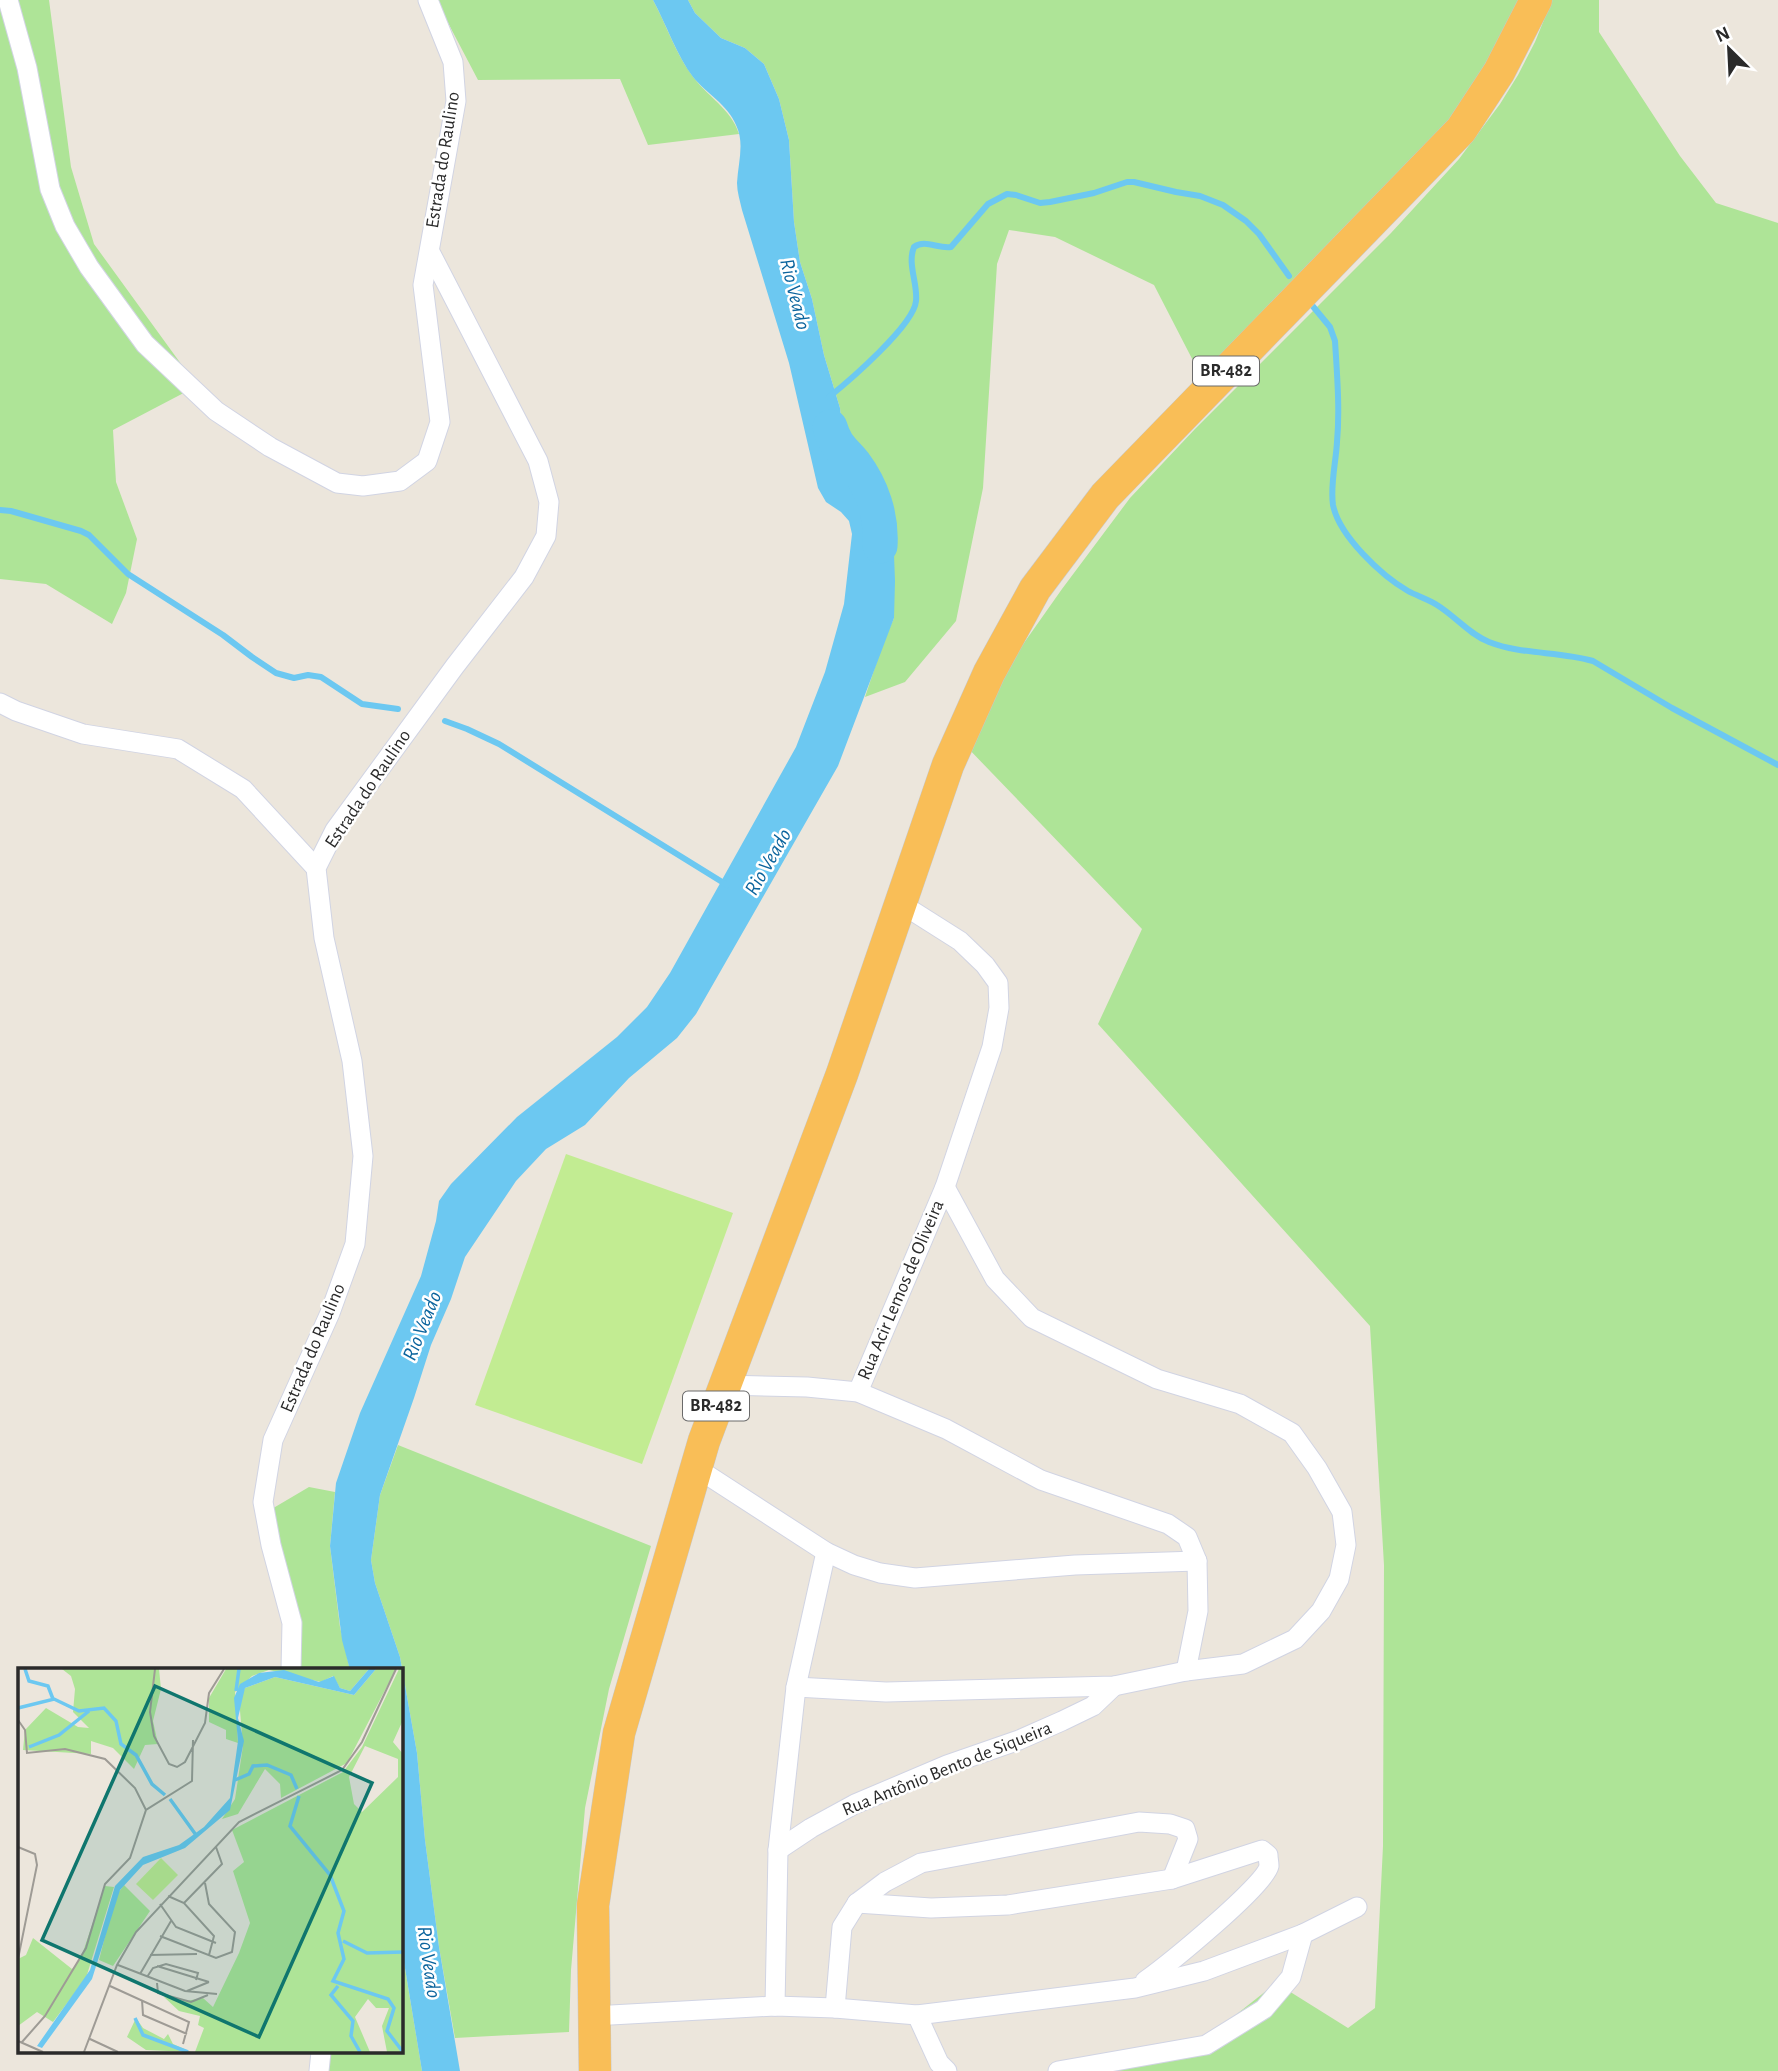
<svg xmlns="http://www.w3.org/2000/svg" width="1778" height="2071" viewBox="0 0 1778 2071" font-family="'Alegreya Sans',sans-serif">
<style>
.green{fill:#aee497}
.pitch{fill:#c2ec92}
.water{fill:#6cc8f1}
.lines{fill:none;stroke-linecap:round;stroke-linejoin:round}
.stream{stroke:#6cc8f1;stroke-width:6}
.river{stroke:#6cc8f1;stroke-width:35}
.minor-casing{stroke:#d1d4e3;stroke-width:21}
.trunk-casing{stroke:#c8c8c8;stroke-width:33}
.minor{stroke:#fff;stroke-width:19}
.trunk{stroke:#f9be57;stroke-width:32}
.labels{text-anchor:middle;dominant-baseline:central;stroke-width:5;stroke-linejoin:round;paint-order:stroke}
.shield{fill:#fff;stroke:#6a6a6a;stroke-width:2}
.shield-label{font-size:18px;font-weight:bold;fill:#2a2a2a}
.street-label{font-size:19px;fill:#2a2a2a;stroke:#fff}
.water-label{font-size:21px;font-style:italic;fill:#0b649d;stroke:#fff}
.inset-river{fill:none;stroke:#6cc8f1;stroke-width:3.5}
.inset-road{fill:none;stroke:#9e9b95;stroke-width:2}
.view{fill:#0f766e;fill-opacity:0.15;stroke:#0f766e;stroke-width:3.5}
.inset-edge{fill:none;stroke:#2a2a2a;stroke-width:3.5}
</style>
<rect width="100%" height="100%" fill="#ece6dc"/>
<!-- green -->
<g class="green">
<path d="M0,0H49L71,167L94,244L197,386L113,430L116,482L137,539L126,593L112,624L46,584L0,579Z"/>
<path d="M436,0H653C666,24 675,52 691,74C706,96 731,108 739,134L648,145L620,79L478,80Z"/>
<path d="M688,0H1524L1465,108L1203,380L1154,285L1055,237L1009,230L997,264L983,488L956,621L905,682L865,697L883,643L894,618V555L888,523L864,484L843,440L840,408L824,355L812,299L800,262L794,222L789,140L779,99L764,64L745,48L721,38L695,13Z"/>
<path d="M1552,0H1599V32L1680,156L1716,203L1778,223V2071H1067L1174,2052L1228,2021L1276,1983L1348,2028L1375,2008L1383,1846L1384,1565L1370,1326L1098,1024L1142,929L965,745L995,684L1062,589L1130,498L1195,429L1391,233L1459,159L1500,104L1518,75L1535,42Z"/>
<path d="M398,1445L651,1546L609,1689L585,1808L571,1970L569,2032L455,2038L439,1947L425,1840L417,1753L400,1657L375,1583L371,1560L380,1495Z"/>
<path d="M309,1487L335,1492L330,1546L340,1627L350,1670H291L270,1510Z"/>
<path d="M401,1944L422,2071H321L323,2052H401Z"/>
</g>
<!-- pitch -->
<path class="pitch" d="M566,1154L733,1213L642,1464L475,1405Z"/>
<!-- water -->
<path class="water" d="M653,0H688L695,13L721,38L745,48L764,64L779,99L789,140L794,222L800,262L812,299L824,355L840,408L843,440L864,484L888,523L894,555L895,581L894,618L838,766L696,1014L677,1038L629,1078L585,1125L546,1149L516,1181L465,1257L451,1299L431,1345L414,1398L380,1495L371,1560L375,1583L400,1657L417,1753L425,1840L439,1947L460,2071H422L401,1944V1670H350L342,1640L330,1546L336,1483L360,1413L421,1276L436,1221L439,1201L451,1184L517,1117L617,1037L647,1007L670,973L796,747L825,672L844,604L852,534L849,521L841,512L826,502L818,488L789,363L742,210C740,201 737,192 737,183C738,163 745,143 736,125C728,105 706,93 693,77C677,56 666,24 653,0Z"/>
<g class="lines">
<!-- stream -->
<g class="stream">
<path d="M1311,304L1330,327L1335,341C1337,374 1340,409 1337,442C1336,462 1330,485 1333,505C1339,536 1382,576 1408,591C1417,596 1428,599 1437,605C1455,616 1469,634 1489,642C1522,655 1559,651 1593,661L1672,708L1778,765"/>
<path d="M829,397C849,381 914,325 916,301C918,284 907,264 914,247C925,239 938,249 951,247L988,204L1007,194L1016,195L1040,203L1050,202L1094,193L1127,182H1134L1176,192L1200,196L1223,205L1246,221L1259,234L1289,276"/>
<path d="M0,510L11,511L81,531L89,535L128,574L223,635L252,657L276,673L294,678L308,675L321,677L362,704L398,709"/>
<path d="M445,721L467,729L499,744L727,885"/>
</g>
<!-- river -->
<path class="river" d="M830,427C835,445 843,450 854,463C872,487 882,516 880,546"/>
<defs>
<g id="minor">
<path d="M8,0L27,68L50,189L65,226L89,267L145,344L216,411L270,447L337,483L363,486L400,481L427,461L440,422L423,285L456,101L453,62L428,0"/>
<path d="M0,703L16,711L83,734L178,749L243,789L316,868"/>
<path d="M723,1385L807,1387L858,1392L946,1429L1041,1480L1168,1524L1187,1537L1197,1561L1198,1611L1186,1671"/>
<path d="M858,1392L945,1187L992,1047L999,1008L998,983L985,965L960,941L900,903"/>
<path d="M695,1467L826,1552L854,1565L880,1573L915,1578L1075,1565L1197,1561"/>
<path d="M291,1670L292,1623L271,1545L263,1502L273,1440L330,1313L355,1244L363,1156L352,1061L324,938L316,868L335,830L455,666L524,577L546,536L549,502L538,461L430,252"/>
<path d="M796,1687L886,1692L1114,1686L1186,1671L1243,1664L1295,1639L1321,1611L1339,1579L1346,1545L1342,1512L1317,1468L1292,1433L1240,1404L1157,1379L1032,1318L995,1279L945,1187"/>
<path d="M778,1850L811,1828L855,1804L947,1765L1019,1740L1062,1721L1093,1706L1114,1686"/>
<path d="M857,1903L931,1908L1008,1905L1172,1879L1262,1850L1268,1855C1268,1859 1269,1862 1269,1866C1265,1886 1166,1966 1145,1981"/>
<path d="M775,2006L778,1850L796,1687L826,1552"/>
<path d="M835,2008L842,1927L857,1903L885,1882L921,1863L1139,1822L1170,1824L1185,1829L1188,1839L1172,1879"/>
<path d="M917,2015L939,2063L947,2071"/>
<path d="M593,2016L775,2006L835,2008L917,2015L1135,1988L1204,1971L1303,1934L1357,1907"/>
<path d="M319,2071L321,2052"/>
<path d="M1058,2071L1206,2045L1264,2009L1291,1977L1303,1934"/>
</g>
<path id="trunk" d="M595,2071L593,1905L619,1733L704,1441L842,1074L948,765L989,673L1035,589L1105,496L1461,130L1499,72L1536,0"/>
</defs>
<!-- minor casing -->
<use href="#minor" class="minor-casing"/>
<!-- trunk casing -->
<use href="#trunk" class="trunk-casing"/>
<!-- minor -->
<use href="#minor" class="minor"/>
<!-- trunk -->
<use href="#trunk" class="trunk"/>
</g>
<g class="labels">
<!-- shield labels -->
<g class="shield">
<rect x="1193" y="356.5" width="66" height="29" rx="5"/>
<rect x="683" y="1391.5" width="66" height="29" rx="5"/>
</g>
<g class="shield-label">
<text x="1226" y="371">BR-482</text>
<text x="716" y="1406">BR-482</text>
</g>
<!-- street labels -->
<g class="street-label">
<text transform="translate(443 160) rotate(-81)">Estrada do Raulino</text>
<text transform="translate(368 789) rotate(-56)">Estrada do Raulino</text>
<text transform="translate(901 1290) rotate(-67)">Rua Acir Lemos de Oliveira</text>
<text transform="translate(313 1348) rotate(-67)">Estrada do Raulino</text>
<text transform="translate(947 1769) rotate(-22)">Rua Antônio Bento de Siqueira</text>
</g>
<!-- water labels -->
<g class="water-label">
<text transform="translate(795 294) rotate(76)">Rio Veado</text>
<text transform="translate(768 862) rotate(-60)">Rio Veado</text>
<text transform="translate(422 1326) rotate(-68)">Rio Veado</text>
<text transform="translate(429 1962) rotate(82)">Rio Veado</text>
</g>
</g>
<!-- overview -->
<g transform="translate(18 1668)">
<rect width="385" height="385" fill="#ece6dc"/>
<path d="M44,1H141L143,21L135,53L140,76L127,77L116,101L95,80L73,73V86L5,82L7,62L28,40L60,59L71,60L55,44L57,21L53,8ZM208,1H351L332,23L322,20L315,8L303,14L251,2L234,8L217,24L220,75L208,71V62L191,54V30ZM358,1H378L329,95L263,130L262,116L247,101L220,146L204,151L217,131L225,78L221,31L227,20L257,9L336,27ZM381,1H385V52L375,74L385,86V384H369L364,358L371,340H358L350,331L337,349L352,384H177L186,360L180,357L182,348L161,343L146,329L168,333L185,330L195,339L221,285L232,255L215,203L226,194L214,162L325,104L344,79ZM347,78L380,91V109L344,144L336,136L331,109ZM106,217L132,243L95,298L81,292L97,229ZM87,218L96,219L68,310L35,354L19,344L0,358V291L8,287L15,270L54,301L63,290ZM118,350L125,360L146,371L150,366L155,376L173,384L128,382L109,369Z" fill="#aee497" fill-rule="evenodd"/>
<path d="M143,190L160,207L135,232L118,216Z" fill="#c2ec92"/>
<path d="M351,1H358L336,27L257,9L227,20L220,50L226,73L212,142L167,180L125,197L102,222L74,311L24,380L19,378L72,302L97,218L125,189L161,177L186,159L212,130L220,73L216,30L222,16L241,5L266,2L301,14L316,8L322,20L332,23Z" fill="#6cc8f1"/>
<path class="inset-river" d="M7,1L11,13L30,18L35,31M218,23L221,1M0,40L36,31L61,43L86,40L98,53L103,76L118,87L134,116L147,127M11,79L41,67L71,43M217,112L231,106L235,98L249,97L273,107L279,121M281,128L272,158L312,207L326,243L320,265L326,291L315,313L370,331L376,340L369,363L385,384M152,131L178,167M325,273L349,285L385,284M320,318L313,327L335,353L333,368L342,384M117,350L125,367L170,384"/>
<path class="inset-road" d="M137,1L132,44L136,68L151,96L159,99L167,94L187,55L191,25L206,1M0,52L7,62L9,85L47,81L87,91L117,120L128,142M0,179L17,186L19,197L0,291M150,228L166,235L196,268L191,287M166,235L204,196L198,179M142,236L158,259L198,275M142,268L198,290L214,284L217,264L191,236L187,215M132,287L179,286M100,297L167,323L199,326M139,298L191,314M122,306L153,253M129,309L135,300L148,296L180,305L178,312M139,315L140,325L173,334L190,327M92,318L171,354L165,376M169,323L191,314M124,332L125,347L169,366M72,371L100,384M0,373L25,384M4,374L27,348L68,280L87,216L112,190L128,142L174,113L175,72M66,384L99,297L118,264L221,154L324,102L344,74L378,1"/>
<path class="view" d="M137,18L354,115L241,369L24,272Z"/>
<rect width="385" height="385" class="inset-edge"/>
</g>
<!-- north arrow -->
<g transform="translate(1729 49) rotate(336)" stroke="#ffffff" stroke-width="5" paint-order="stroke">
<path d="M0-5L12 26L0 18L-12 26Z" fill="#2a2a2a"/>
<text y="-10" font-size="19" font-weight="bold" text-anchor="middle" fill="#2a2a2a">N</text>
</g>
</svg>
